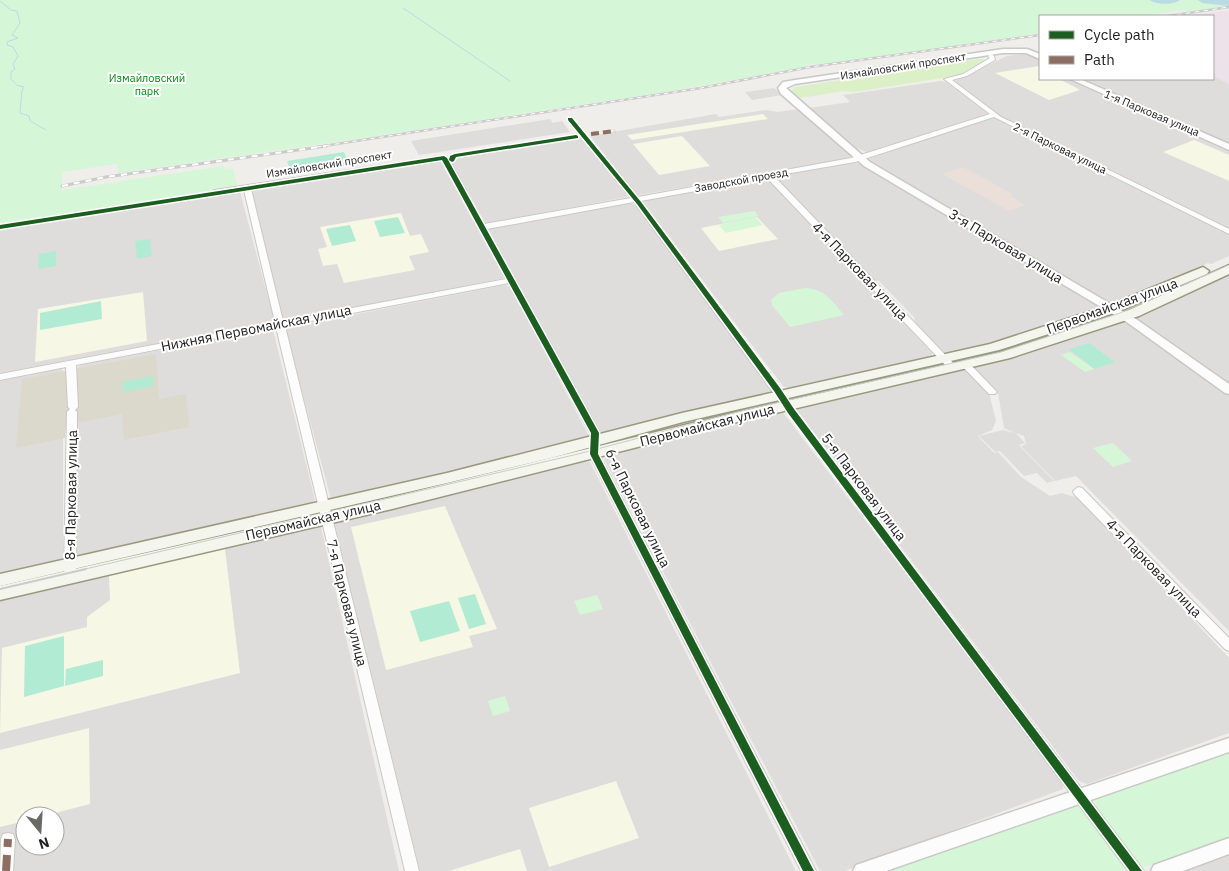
<svg xmlns="http://www.w3.org/2000/svg" width="1229" height="871" viewBox="0 0 1229 871" font-family="'IBM Plex Sans',sans-serif">
<style>
.residential{fill:#dedddb;fill-rule:evenodd}
.industrial{fill:#ede2e9}
.education{fill:#f7f7e6}
.military{fill:#eadfd9}
.construction{fill:#dad9cb}
.grass{fill:#dbf0c6}
.park{fill:#d6f7d7}
.pitch{fill:#b1ebd4}
.lines{fill:none;stroke-linecap:round;stroke-linejoin:round}
.stream{stroke:#badbe6;stroke-width:1}
.river{fill:#badbe6;fill-rule:evenodd}
.minor-casing{stroke:#c8c8c6;stroke-width:2}
.tertiary-casing{stroke:#c8c8c6;stroke-width:3}
.secondary-casing{stroke:#989a80;stroke-width:3}
.minor{fill:#fdfcfc;fill-rule:evenodd}
.tertiary{fill:#fdfcfc;fill-rule:evenodd}
.secondary{fill:#f4f5ec;fill-rule:evenodd}
.tram-far1{stroke:#cbcbcb;stroke-width:1}
.tram{stroke:#cbcbcb;stroke-width:2}
.rail-far1-casing{stroke:#cbcbcb;stroke-width:2.5}
.rail-casing{stroke:#cbcbcb;stroke-width:3}
.rail-far1{stroke:#fff;stroke-width:1;stroke-dasharray:4.5;stroke-linecap:butt}
.rail{stroke:#fff;stroke-width:2;stroke-dasharray:6;stroke-linecap:butt}
.quiet-far1{stroke:#8d6e63;stroke-width:4;stroke-dasharray:8 4;stroke-linecap:butt}
.quiet{stroke:#8d6e63;stroke-width:8;stroke-dasharray:16 8;stroke-linecap:butt}
.cycleway-casing{stroke:#fff;stroke-width:3}
.cycleway{fill:#1b5e20;fill-rule:evenodd}
.labels{text-anchor:middle;dominant-baseline:central;stroke-width:4;stroke-linejoin:round;paint-order:stroke}
.far-street-label{font-size:11px;fill:#212121;stroke:#fff}
.far-park-label{font-size:11px;fill:#018810;stroke:#fff}
.street-label{font-size:14px;fill:#212121;stroke:#fff}
</style>
<rect width="100%" height="100%" fill="#efeeea"/>
<!-- residential -->
<g class="residential">
<path d="M1024,54L1040,59V79H1070L1092,90L1229,150V229L999,116L953,82L1007,56Z"/>
<path d="M1213,75L1229,84V144L1079,79H1213Z"/>
<path d="M941,81L946,82L986,112L987,114L867,152L855,148L809,108L850,102L843,95Z"/>
<path d="M774,88L782,95L752,100L745,92Z"/>
<path d="M799,109L850,154V157L827,163L639,195L636,194L590,136L716,114L719,117L766,110L778,112Z"/>
<path d="M989,118H994L1229,235V256L1211,264L1208,263L1118,303L1111,304L869,161L871,158Z"/>
<path d="M550,119L553,123L562,121L570,132L419,155L411,141Z"/>
<path d="M581,136L627,195V197L488,223L485,222L449,159L454,155Z"/>
<path d="M440,160L504,278L288,321L283,319L251,190L254,187Z"/>
<path d="M854,163L862,164L1098,305L1100,309L993,344L950,353L943,352L916,325L914,317L878,280L874,283L839,247L843,244L839,239L835,241L821,226L824,224L813,219L777,179L783,175Z"/>
<path d="M759,179L771,182L844,261H848L864,277L861,278L932,353V357L790,389L783,386L643,202L646,200Z"/>
<path d="M235,191L240,192L274,320L270,322L0,373V227Z"/>
<path d="M628,203L636,205L772,389L773,393L604,435L601,433L489,230L491,228Z"/>
<path d="M1229,274V384L1135,318Z"/>
<path d="M505,285L510,286L590,438L588,441L334,500L331,499L285,328Z"/>
<path d="M1120,322L1131,325L1229,395V631L1076,476L1055,481L1021,446L1026,444L1024,436L1016,433L1025,443L1019,445L1054,481L1047,483L1037,473L1024,476L1000,451L995,452L979,436L1003,430L1015,433L1004,428L998,393L970,366Z"/>
<path d="M267,330H273L315,500L310,505L78,559L75,555L77,368L81,365Z"/>
<path d="M964,367L989,393L996,421L992,430L978,436L994,453L998,452L1021,477L1050,496L1062,493L1078,498L1229,658V733L1087,784L1079,781L797,410L798,407Z"/>
<path d="M60,369L63,370V557L62,560L0,575V381Z"/>
<path d="M782,411L1063,780V789L844,871H822L819,869L604,459L608,454L696,430Z"/>
<path d="M583,460L590,462L796,871H420L334,522Z"/>
<path d="M311,524L321,527L399,871H0V595ZM25,816H55V846H25Z"/>
<path d="M1229,855V871H1184Z"/>
</g>
<!-- industrial -->
<path class="industrial" d="M1229,10V84L1213,75V16H1186Z"/>
<!-- education -->
<g class="education">
<path d="M1039,66L1040,79H1059L1080,90L1049,100L995,73Z"/>
<path d="M763,114L768,119L632,140L627,135Z"/>
<path d="M682,136L710,166L659,175L633,144Z"/>
<path d="M1194,140L1229,155V181L1163,152Z"/>
<path d="M401,213L410,236L421,234L429,252L409,256L415,270L344,283L337,264L323,266L318,249L327,247L320,227Z"/>
<path d="M757,217L778,239L719,251L701,228Z"/>
<path d="M143,292L147,341L35,362L38,309Z"/>
<path d="M445,506L497,629L469,636L473,647L386,670L351,527Z"/>
<path d="M225,549L240,673L0,733L2,648L87,627V617L110,600L109,576Z"/>
<path d="M89,728L90,804L43,816H25V821L0,827V750Z"/>
<path d="M616,781L639,838L549,867L529,808Z"/>
<path d="M520,849L527,871H449Z"/>
</g>
<!-- military -->
<path class="military" d="M963,167L1013,194L1010,196L1025,205L1009,211L942,174Z"/>
<!-- construction -->
<path class="construction" d="M156,354L159,399L186,394L189,427L124,440L122,414L66,425L65,438L16,448L22,379Z"/>
<!-- grass -->
<path class="grass" d="M978,59L986,60L961,75L854,92L844,91L800,98L791,91L796,87Z"/>
<!-- park -->
<g class="park">
<path d="M0,0H1229V6L1186,12L1182,10L1146,16H1040V33L818,66L815,64L805,65L806,67L665,92L358,139L118,173L117,164L62,172V190L224,166L225,169L233,168L237,186L0,224Z"/>
<path d="M755,211L758,216L723,223L718,217Z"/>
<path d="M755,217L763,225L726,233L719,225Z"/>
<path d="M805,288C824,288 833,302 844,315L790,327L772,305L771,300L779,293Z"/>
<path d="M1070,352L1094,369L1085,372L1061,355Z"/>
<path d="M1113,443L1132,461L1113,467L1093,448Z"/>
<path d="M597,595L603,609L580,615L574,601Z"/>
<path d="M505,696L510,711L493,716L488,701Z"/>
<path d="M1229,751V837L1145,867L1138,864L1095,805L1094,798Z"/>
<path d="M1076,802L1126,869L1120,871H880Z"/>
</g>
<!-- pitch -->
<g class="pitch">
<path d="M344,152L349,165L291,174L287,161Z"/>
<path d="M398,217L405,233L380,237L374,221Z"/>
<path d="M350,225L356,241L332,246L326,229Z"/>
<path d="M150,239L152,256L137,259L135,241Z"/>
<path d="M56,251V266L38,269L39,254Z"/>
<path d="M101,301L102,319L40,330V313Z"/>
<path d="M1089,343L1115,362L1095,369L1069,349Z"/>
<path d="M153,376L154,386L123,392V382Z"/>
<path d="M475,594L486,624L469,629L458,598Z"/>
<path d="M449,601L460,631L420,642L410,611Z"/>
<path d="M64,636V686L24,697L25,646Z"/>
<path d="M103,660V676L65,686L66,669Z"/>
</g>
<g class="lines">
<!-- stream -->
<g class="stream">
<path d="M0,1L11,10L17,11L20,23L12,35L18,38L7,42V45L13,47L18,56L13,64L15,69L11,72V79L15,83"/>
<path d="M403,8L510,81"/>
<path d="M16,85L24,87L22,90L20,113L29,116L30,121L46,130"/>
</g>
<!-- river -->
<g class="river">
<path d="M1150,0H1180C1174,5 1156,5 1150,0Z"/>
<path d="M1198,0H1229V6L1202,3Z"/>
</g>
<defs>
<g id="minor">
<path d="M991,54L994,56L995,60L967,76L952,80L1001,117L1229,229V234L994,117L855,162L774,176L955,365L957,367L952,370L949,369L767,178L641,201L794,409L1144,871H1128L788,413L634,202L487,229L600,433L599,454L816,871H801L589,454L590,433L509,283L285,326L419,871H405L276,327L76,365L78,407L75,410L77,412L76,571L74,574H66L64,571L67,412L70,409L68,407L66,367L0,380V374L275,322L244,190L217,194L213,192L214,190L444,156L448,158L484,224L631,198L568,120V118H572L638,197L851,158L990,114L944,79L963,74L990,58L988,56ZM442,160L506,279L283,321L251,189Z"/>
<path d="M965,361L968,362L995,390L997,392L995,394H989L962,366L960,364Z"/>
<path d="M1078,487L1082,488L1229,638V651L1225,649L1074,494L1073,491Z"/>
<path d="M8,833L13,834L15,839L13,871H0L1,839L3,834Z"/>
</g>
<g id="tertiary">
<path d="M1003,49H1027L1040,54V59L1026,53H1003L795,84L786,88L870,162L1136,319L1229,384V394L1225,393L1128,323L864,166L781,94L778,88L783,82L795,80Z"/>
<path d="M1070,79H1080L1229,144V150Z"/>
<path d="M1229,738V752L886,871H853L856,865L862,863Z"/>
<path d="M1229,838V854L1183,871H1151L1154,865Z"/>
</g>
<g id="secondary">
<path d="M1229,265V274L1139,316L1010,358L729,424L392,509L0,600V586L392,497L729,414L1001,352L1129,310Z"/>
<path d="M1203,267L1209,271L1207,274L1117,312L999,350L683,422L551,458L447,483L0,586V574L447,473L682,413L990,344L1107,306Z"/>
</g>
</defs>
<!-- minor casing -->
<use href="#minor" class="minor-casing"/>
<!-- tertiary casing -->
<use href="#tertiary" class="tertiary-casing"/>
<!-- secondary casing -->
<use href="#secondary" class="secondary-casing"/>
<!-- minor -->
<use href="#minor" class="minor"/>
<!-- tertiary -->
<use href="#tertiary" class="tertiary"/>
<!-- secondary -->
<use href="#secondary" class="secondary"/>
<!-- tram-far1 -->
<path class="tram-far1" d="M81,570L578,454L749,409L1001,352L1120,313L1229,265"/>
<!-- tram -->
<path class="tram" d="M0,589L86,569"/>
<defs>
<g id="rail-far1">
<path d="M1168,16L1229,7"/>
<path d="M317,147L701,88L810,67L1040,35"/>
</g>
<path id="rail" d="M62,186L106,177L326,146"/>
</defs>
<!-- rail-far1 casing -->
<use href="#rail-far1" class="rail-far1-casing"/>
<!-- rail casing -->
<use href="#rail" class="rail-casing"/>
<!-- rail-far1 -->
<use href="#rail-far1" class="rail-far1"/>
<!-- rail -->
<use href="#rail" class="rail"/>
<!-- quiet-far1 -->
<path class="quiet-far1" d="M591,134L615,131"/>
<!-- quiet -->
<path class="quiet" d="M6,871L8,839"/>
<defs>
<g id="cycleway">
<path d="M568,118H572L641,202L780,388L794,409L1142,871H1130L788,413L774,391L637,204L568,120Z"/>
<path d="M576,135L578,136V138L456,157L454,161L452,162L449,160L450,156L455,154Z"/>
<path d="M444,156L447,158L599,433L598,454L814,871H803L590,454L591,433L442,160L0,229V225Z"/>
</g>
</defs>
<!-- cycleway casing -->
<use href="#cycleway" class="cycleway-casing"/>
<!-- cycleway -->
<use href="#cycleway" class="cycleway"/>
</g>
<g class="labels">
<!-- far-street labels -->
<g class="far-street-label">
<text transform="translate(903 66) rotate(-9)">Измайловский проспект</text>
<text transform="translate(1152 113) rotate(23)">1-я Парковая улица</text>
<text transform="translate(1060 148) rotate(26)">2-я Парковая улица</text>
<text transform="translate(329 164) rotate(-9)">Измайловский проспект</text>
<text transform="translate(741 180) rotate(-10)">Заводской проезд</text>
</g>
<!-- far-park labels -->
<g class="far-park-label">
<text x="147" y="78">Измайловский<tspan x="147" dy="13">парк</tspan></text>
</g>
<!-- street labels -->
<g class="street-label">
<text transform="translate(1006 246) rotate(31)">3-я Парковая улица</text>
<text transform="translate(860 271) rotate(46)">4-я Парковая улица</text>
<text transform="translate(1112 306) rotate(-20)">Первомайская улица</text>
<text transform="translate(256 328) rotate(-11)">Нижняя Первомайская улица</text>
<text transform="translate(707 425) rotate(-14)">Первомайская улица</text>
<text transform="translate(864 487) rotate(53)">5-я Парковая улица</text>
<text transform="translate(71 495) rotate(-89)">8-я Парковая улица</text>
<text transform="translate(638 508) rotate(64)">6-я Парковая улица</text>
<text transform="translate(313 520) rotate(-13)">Первомайская улица</text>
<text transform="translate(1154 568) rotate(46)">4-я Парковая улица</text>
<text transform="translate(347 603) rotate(76)">7-я Парковая улица</text>
</g>
</g>
<!-- legend -->
<rect x="1039" y="15" width="175" height="65" fill="#ffffff" stroke="#a6a6a6"/>
<rect x="1049" y="31" width="25" height="8" fill="#1b5e20" stroke="#a6a6a6"/>
<text x="1084" y="40" font-size="15" fill="#212121">Cycle path</text>
<rect x="1049" y="56" width="25" height="8" fill="#8d6e63" stroke="#a6a6a6"/>
<text x="1084" y="65" font-size="15" fill="#212121">Path</text>
<!-- north arrow -->
<g transform="translate(40 831) rotate(162)"><circle r="24" fill="#ffffff" stroke="#a6a6a6"/>
<path d="M0-4L9 19L0 12L-9 19Z" fill="#696967"/>
<text y="-8" font-size="14" font-weight="bold" text-anchor="middle" fill="#212121">N</text>
</g>
</svg>
